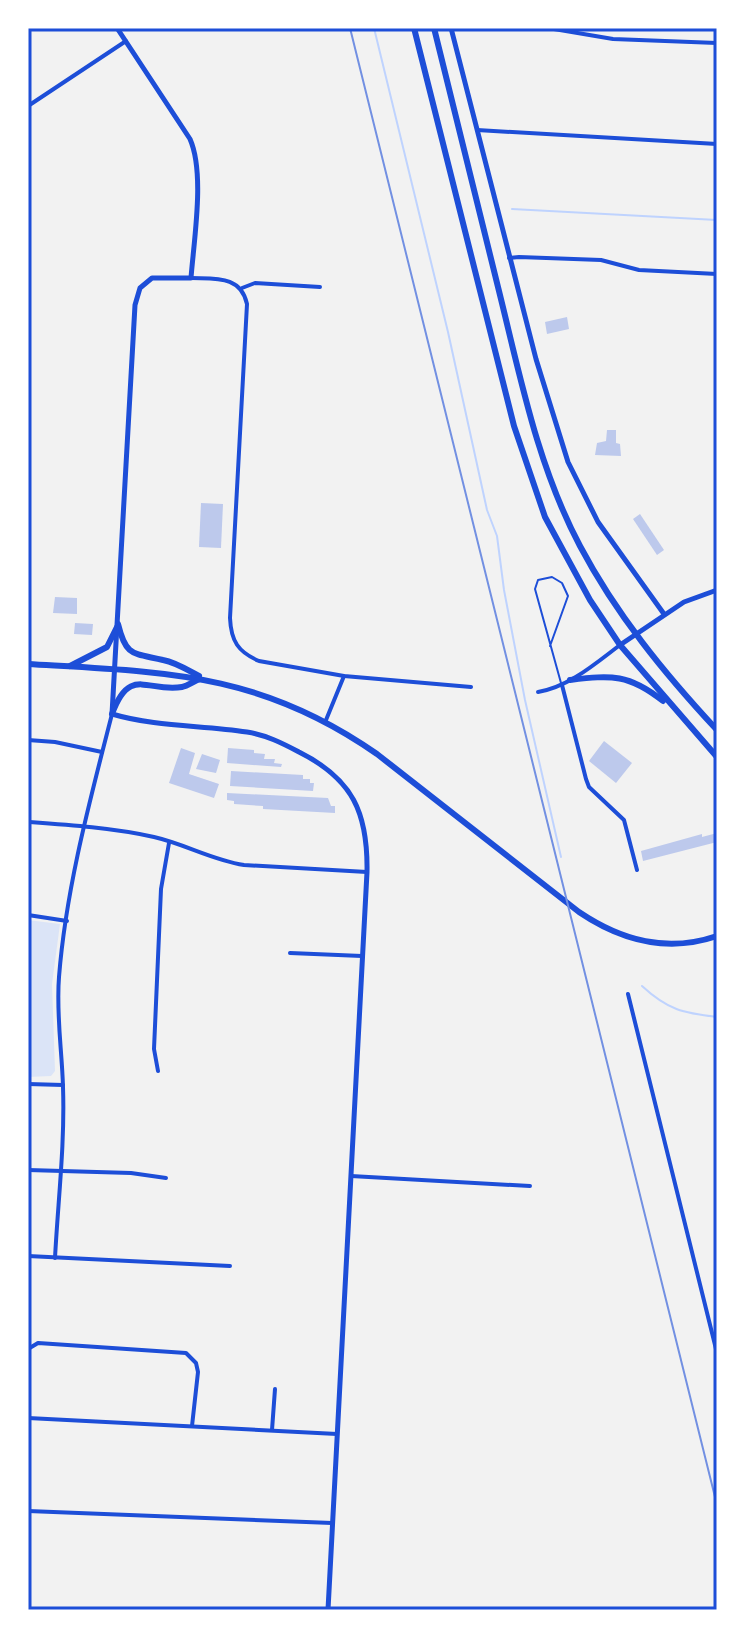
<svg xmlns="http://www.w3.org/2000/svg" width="745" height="1638" viewBox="0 0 745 1638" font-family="'Noto Sans',sans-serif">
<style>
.green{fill:#dbe4f7}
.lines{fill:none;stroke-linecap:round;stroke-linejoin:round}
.stream{stroke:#bfd3fe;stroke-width:2}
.building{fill:#bdc9ec}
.service{stroke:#1d4ed8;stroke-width:2}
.minor{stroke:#1d4ed8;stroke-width:4}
.tertiary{stroke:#1d4ed8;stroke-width:5}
.primary{stroke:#1d4ed8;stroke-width:6}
.rail{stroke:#7290e2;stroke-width:2}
.neatline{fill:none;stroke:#1d4ed8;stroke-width:3}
</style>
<rect width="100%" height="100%" fill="#f2f2f2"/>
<!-- green -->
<path class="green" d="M28,920L60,924L52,984L55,1071L51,1076L28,1077Z"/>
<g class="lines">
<!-- stream -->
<g class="stream">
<path d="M374,28L448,332L487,510L497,536L504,590L525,700L561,857"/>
<path d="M512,209L717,220"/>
<path d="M642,986C668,1010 683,1013 717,1017"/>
</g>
</g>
<!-- building -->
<g class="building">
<path d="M567,317L569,329L547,334L545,322Z"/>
<path d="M607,430H616V443L620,444L621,456L595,455L597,443L606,441Z"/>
<path d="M201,503L223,504L221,548L199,547Z"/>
<path d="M640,514L664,550L657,555L633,519Z"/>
<path d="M55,597L77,598V614L53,613Z"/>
<path d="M75,623L93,624L92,635L74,634Z"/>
<path d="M604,741L632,763L616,783L589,761Z"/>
<path d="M181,748L195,753L189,774L219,784L214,798L169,783Z"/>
<path d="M228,748L254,750V753L265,754L264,759H275L274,763L282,764L281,767L227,763Z"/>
<path d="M202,754L220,760L216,773L196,769Z"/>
<path d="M231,771L303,775V779H310V783H314L313,791L230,786Z"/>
<path d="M227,793L328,798L331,806H335V813L263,809V806L234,804V801L227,800Z"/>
<path d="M717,833V842L643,861L641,851L702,834V837Z"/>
</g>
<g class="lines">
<!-- service -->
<path class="service" d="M550,646L568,596L562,583L552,577L538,580L535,589L561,683"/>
<!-- minor -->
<g class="minor">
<path d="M548,28L613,39L717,43"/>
<path d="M28,106L126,41"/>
<path d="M477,130L717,144"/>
<path d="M509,258L519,257L601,260L639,270L717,274"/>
<path d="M191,278C215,279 241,275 247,304L230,618C231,641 238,652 259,661L344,676L471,687"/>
<path d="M242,288L255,283L320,287"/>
<path d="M562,685L586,779L589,787L624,820L637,870"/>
<path d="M538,692C569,687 596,663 620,645"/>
<path d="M326,720L344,676"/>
<path d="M28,740L55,742L102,752"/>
<path d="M28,822C70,825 113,828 154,837C185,844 212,860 244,865L367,872"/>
<path d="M28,915L67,921"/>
<path d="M290,953L362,956"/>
<path d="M628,994L717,1353"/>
<path d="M158,1071L154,1049L161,889L169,843"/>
<path d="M28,1084L63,1085"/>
<path d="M28,1170L131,1173L166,1178"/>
<path d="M351,1176L530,1186"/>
<path d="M28,1256L230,1266"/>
<path d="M55,1258C58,1201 65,1144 63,1087C62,1050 56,1015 59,977C66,888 90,800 112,714"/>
<path d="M28,1349L38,1343L186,1353L196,1363L198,1372L192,1426"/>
<path d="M28,1418L337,1434"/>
<path d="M272,1430L275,1389"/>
<path d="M28,1511L332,1523"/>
</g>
<!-- tertiary -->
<g class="tertiary">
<path d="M117,28L190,139C205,173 194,239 191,278H152L140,288L135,305L112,714C156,727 201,725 247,732C266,735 282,743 299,752C353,779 368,813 367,872L328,1610"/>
<path d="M451,28L536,359L568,462L598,522L664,614"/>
<path d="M620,645L684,602L717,590"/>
</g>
<!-- primary -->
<g class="primary">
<path d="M414,28L514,426L545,517L590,600L620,645L717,757"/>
<path d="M434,28C455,114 477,200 498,287C520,375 537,465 580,546C616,614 664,673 717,730"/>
<path d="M118,624C126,657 133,653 163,660C175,662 188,670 199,676"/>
<path d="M28,664C165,672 260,672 377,754L579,912C622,941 667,953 717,936"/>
<path d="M70,666L107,647L117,627"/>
<path d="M570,680C612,675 629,674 663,701"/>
<path d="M112,714C130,665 148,693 182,687C188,686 194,681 200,679"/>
</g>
<!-- rail -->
<path class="rail" d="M350,28L717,1505"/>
</g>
<!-- border -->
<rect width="745" height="1638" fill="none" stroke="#ffffff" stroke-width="60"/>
<rect x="30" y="30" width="685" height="1578" class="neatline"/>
</svg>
